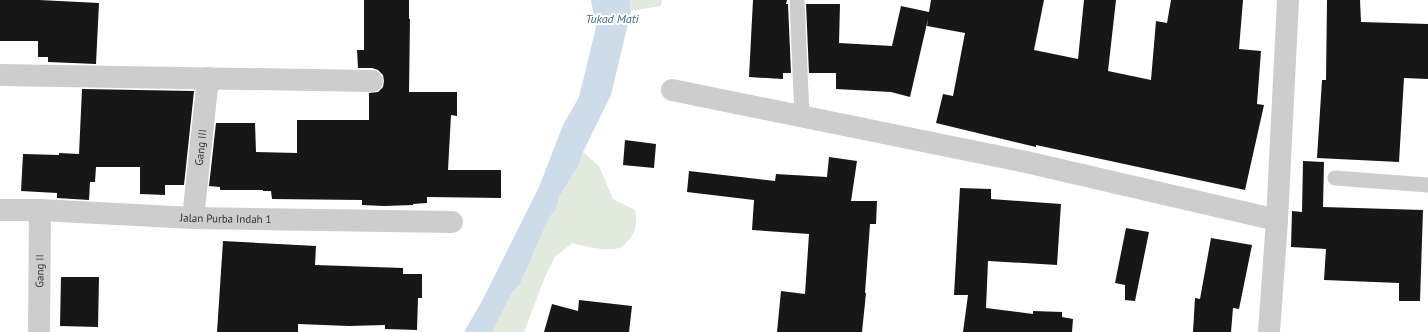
<svg xmlns="http://www.w3.org/2000/svg" width="1428" height="332" viewBox="0 0 1428 332" font-family="'PT Sans',sans-serif">
<style>
.green{fill:#e2e9dd}
.water{fill:#cedcea}
.building{fill:#171717}
.lines{fill:none;stroke-linecap:round;stroke-linejoin:round}
.service{stroke:#cdcdcd;stroke-width:15}
.minor{stroke:#cdcdcd;stroke-width:22}
.labels{text-anchor:middle;dominant-baseline:central;stroke-width:4;stroke-linejoin:round;paint-order:stroke}
.street-label{font-size:11px;fill:#303030;stroke:#fff}
.water-label{font-size:12px;font-style:italic;fill:#45698b;stroke:#fff}
</style>
<rect width="100%" height="100%" fill="#fff"/>
<!-- green -->
<g class="green">
<path d="M630,0H662L661,6L631,11Z"/>
<path d="M583,152L599,166L613,199L635,210C637,220 637,229 631,237C628,241 624,246 619,248C609,252 583,246 572,243L555,257L545,277L524,332H492L512,293L520,284L549,218L556,209L559,197L579,165Z"/>
</g>
<!-- water -->
<path class="water" d="M591,0H630L631,11L611,95L583,152L579,165L559,197L556,209L549,218L520,284L512,293L492,332H464L482,301L539,187L563,125L579,97L596,27Z"/>
<!-- building -->
<g class="building">
<path d="M0,0H39L99,3L96,64L48,62V57H38V41H0Z"/>
<path d="M364,0H409V19H410L409,92H457V116L451,115L448,170H501V198L427,197V203L413,204V205L384,206L362,205V200L272,199L271,191H263V190H220V187L209,186L216,123H255L256,152L297,153V120H369V93L378,92L383,87L384,81L383,75L378,70L372,68H358L357,50H364Z"/>
<path d="M753,0H787L786,4H788L791,73H783V79L749,77Z"/>
<path d="M931,0H1044L1034,50L1078,59L1084,0H1116L1108,71L1151,80L1156,21L1167,23L1171,0H1243L1239,49L1261,51L1257,104L1264,105L1245,190L1036,145V147L936,123L943,94L953,96L965,33L927,26L928,19L910,97L891,92L836,89V73H809L806,4H840L839,43L892,46L901,6L929,12Z"/>
<path d="M1327,0H1360L1361,22L1428,24V79L1404,78L1399,162L1317,158L1322,80H1326Z"/>
<path d="M82,89L194,91L184,185H165V195L140,194V167H96L95,182H90L89,200L57,198V193L21,191L23,154L59,155V153L79,154Z"/>
<path d="M625,140L656,144L654,168L623,165Z"/>
<path d="M829,157L857,161L851,201H877L876,224H870L865,293H866L862,332H777L781,291L805,294L809,234L752,230L754,200L687,192L689,171L775,181L776,174L827,177Z"/>
<path d="M1303,161L1324,162L1323,207L1423,210L1420,301H1399V283L1324,280L1326,249L1291,247L1292,211L1302,212Z"/>
<path d="M960,188L991,189V199L1061,204L1057,265L988,261L986,308L1033,314V311L1062,312V317L1073,319L1072,332H963L968,295H954Z"/>
<path d="M1126,228L1149,232L1135,301L1125,300V285L1115,283Z"/>
<path d="M1211,238L1252,245L1239,309L1233,308L1231,332H1193L1195,298L1200,299Z"/>
<path d="M223,241L316,246L315,265L403,268V274H422V298H418L417,330L385,329V325L349,326L298,324V332H217Z"/>
<path d="M61,277H99L98,327L60,326Z"/>
<path d="M579,300L632,306L629,332H544L552,304L578,311Z"/>
</g>
<g class="lines">
<!-- service -->
<g class="service">
<path d="M797,0L802,117"/>
<path d="M1335,178L1428,185"/>
</g>
<!-- minor -->
<g class="minor">
<path d="M0,75L372,81"/>
<path d="M672,90L1026,162L1277,220"/>
<path id="s1" d="M0,210H40L193,218L452,222"/>
<path id="s2" d="M193,218L208,78"/>
<path id="s3" d="M39,332L40,210"/>
<path d="M1269,332L1277,220L1288,0"/>
</g>
</g>
<g class="labels">
<!-- street labels -->
<g class="street-label">
<text stroke="none"><textPath href="#s2" startOffset="71">Gang III</textPath></text>
<text stroke="none"><textPath href="#s1" startOffset="226">Jalan Purba Indah 1</textPath></text>
<text stroke="none"><textPath href="#s3" startOffset="61">Gang II</textPath></text>
</g>
<!-- water labels -->
<g class="water-label">
<text x="612" y="18">Tukad Mati</text>
</g>
</g>
</svg>
